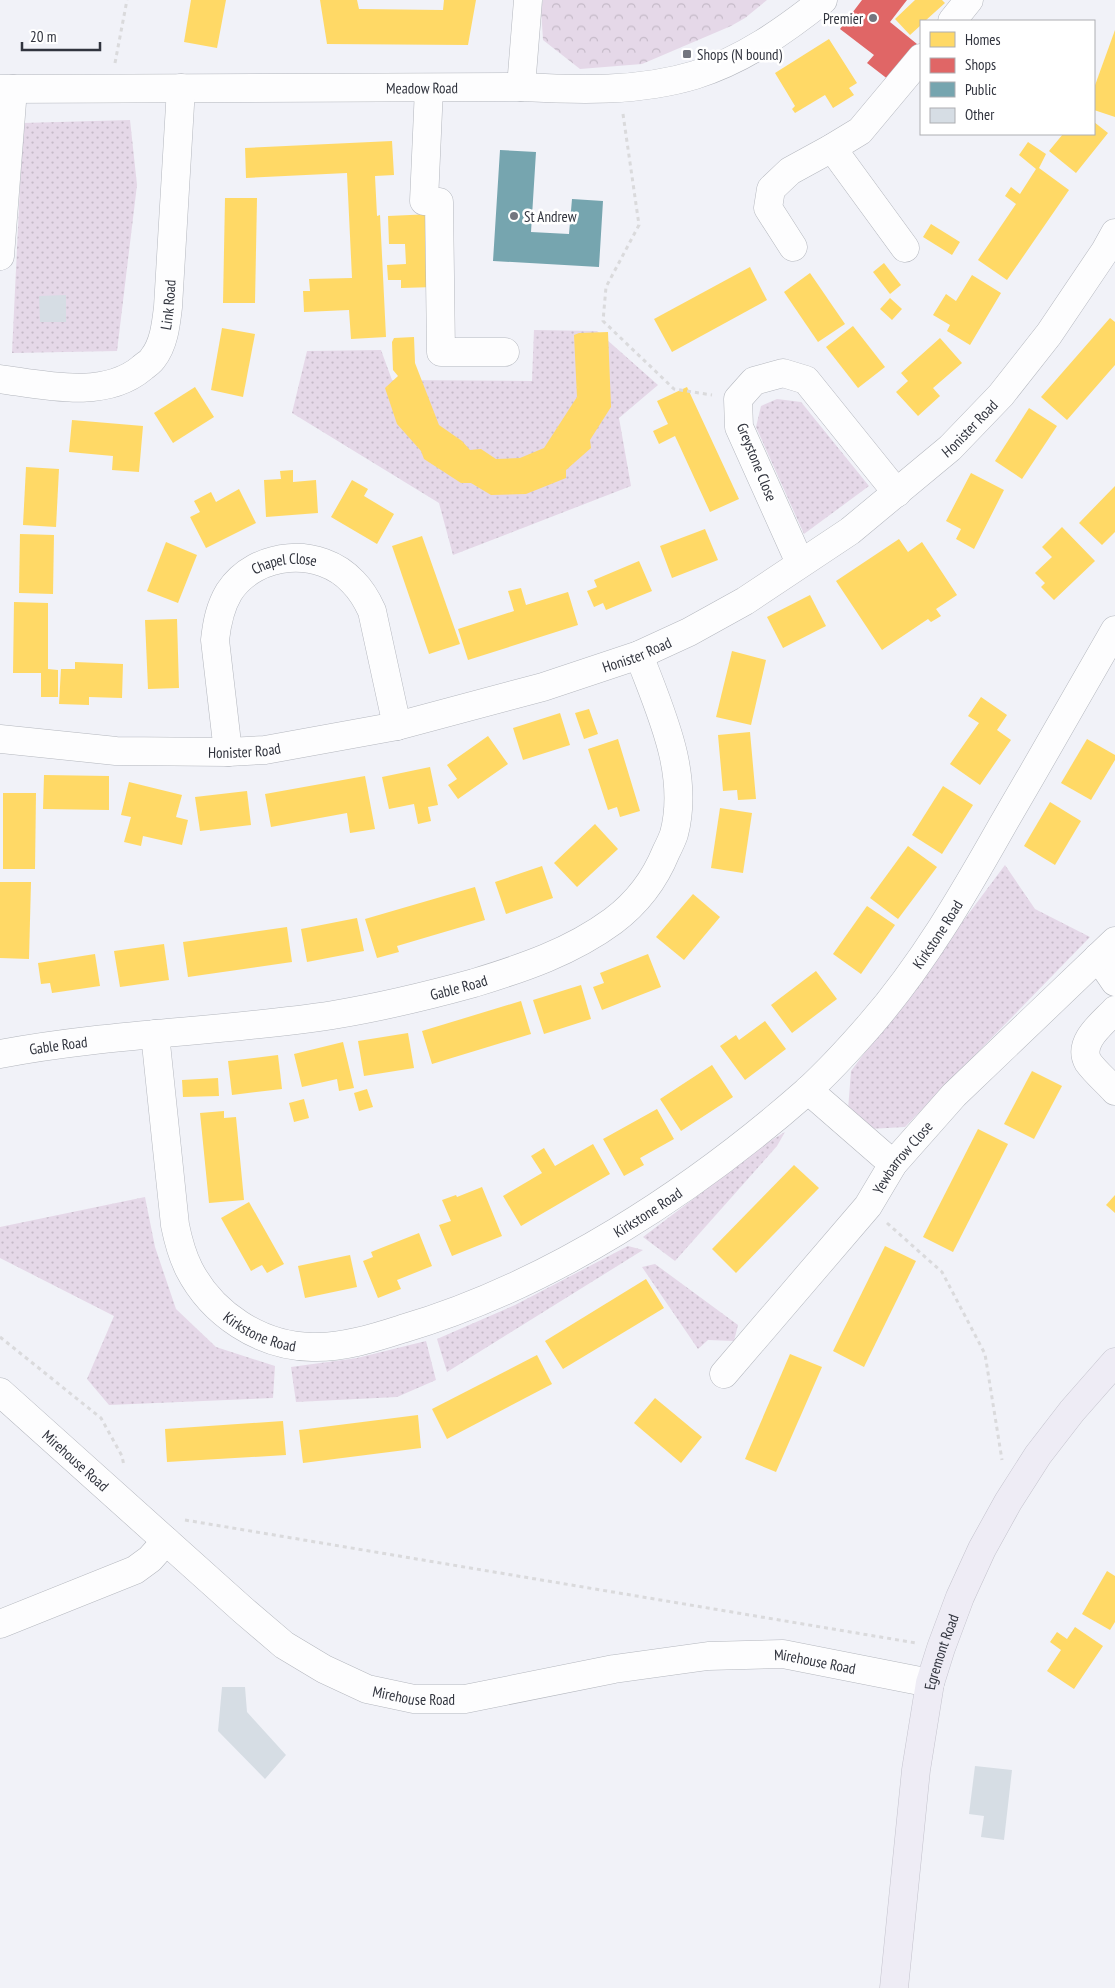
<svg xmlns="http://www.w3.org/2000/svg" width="1115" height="1988" viewBox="0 0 1115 1988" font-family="'PT Sans Narrow',sans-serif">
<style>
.grass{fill:url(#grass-dots)}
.park{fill:url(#park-crowns)}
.homes{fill:#ffd966}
.shops{fill:#e06666}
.public{fill:#76a5af}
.building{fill:#d6dde4}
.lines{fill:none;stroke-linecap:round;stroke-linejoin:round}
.minor-casing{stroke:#b4b7be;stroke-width:29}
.highway-casing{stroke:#c3c2cc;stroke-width:29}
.path{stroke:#dadadc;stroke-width:3;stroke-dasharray:4 4;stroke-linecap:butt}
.minor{stroke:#fdfdfe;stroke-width:28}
.highway{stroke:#eeecf5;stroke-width:28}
.poi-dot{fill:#74767f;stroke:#fff;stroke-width:2}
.labels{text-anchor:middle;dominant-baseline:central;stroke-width:5;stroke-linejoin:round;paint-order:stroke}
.poi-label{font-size:15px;fill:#31343e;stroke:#fff;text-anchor:start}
.street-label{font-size:15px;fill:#31343e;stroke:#fff}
</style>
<defs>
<pattern id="grass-dots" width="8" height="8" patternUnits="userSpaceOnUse" patternTransform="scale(1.25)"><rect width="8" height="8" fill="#e5d8e8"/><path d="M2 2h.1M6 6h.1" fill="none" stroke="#c5bac8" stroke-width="1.8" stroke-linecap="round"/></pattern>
<pattern id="park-crowns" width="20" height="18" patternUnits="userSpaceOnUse" patternTransform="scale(1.25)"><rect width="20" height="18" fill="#e5d8e8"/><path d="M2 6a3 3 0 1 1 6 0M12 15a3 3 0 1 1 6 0" fill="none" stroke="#c5bac8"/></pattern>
</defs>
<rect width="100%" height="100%" fill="#f1f2f8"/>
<!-- grass -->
<g class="grass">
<path d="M130,120L137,185L117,351L12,353L23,123Z"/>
<path d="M534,330L597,331L658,385L619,418L631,486L453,555L439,503L292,413L307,351L381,350L392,380L532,381Z"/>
<path d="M777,399L801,402L869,486L804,534L756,427L761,406Z"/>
<path d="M1005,865L1035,909L1090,937L905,1127L869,1129L848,1110L851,1071Z"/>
<path d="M785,1132L777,1146L675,1261L643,1237L770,1141Z"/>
<path d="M145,1197L155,1247L176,1309L216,1347L275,1366L273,1398L109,1405L87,1379L114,1316L0,1258V1227Z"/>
<path d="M628,1246L643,1250L447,1372L437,1339L515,1305Z"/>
<path d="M655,1264L738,1325L734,1341L708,1340L698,1349L642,1267Z"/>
<path d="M426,1341L436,1380L397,1397L296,1402L291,1367L357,1358Z"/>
</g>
<!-- park -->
<path class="park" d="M543,0H767L745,18L731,26L642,64L580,69L543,40L541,9Z"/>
<!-- homes -->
<g class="homes">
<path d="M191,0H226L217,48L184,42Z"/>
<path d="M320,0H357L359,9L443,10L444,0H476L468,45L327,44Z"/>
<path d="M915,0H942L945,3L925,21H921V25L910,35L895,19Z"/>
<path d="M1115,30V117L1094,110V88Z"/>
<path d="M829,39L857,83L849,88L854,95L833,108L825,95L795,113L792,109L795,106L775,73Z"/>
<path d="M1094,122L1108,133L1076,173L1049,151L1063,134H1094Z"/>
<path d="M392,141L394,175L375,176L377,216L380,215L386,337L351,339L349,310L304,312L303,291H310L309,279L352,278L347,173L246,178L245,148Z"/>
<path d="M1028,142L1046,154L1039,168L1069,190L1007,280L978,260L1016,204L1005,196L1011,187L1020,194L1036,169L1019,155Z"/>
<path d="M225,198H257L255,303H223Z"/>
<path d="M432,214L435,287L401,288V280H388L387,265L406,264L405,244H389L388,216Z"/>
<path d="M931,224L960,242L952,255L923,237Z"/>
<path d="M884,263L901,285L890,294L873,272Z"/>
<path d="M750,267L767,300L672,352L654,319Z"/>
<path d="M810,273L845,324L818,342L784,292Z"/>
<path d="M972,275L1001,293L970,345L947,331L950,325L933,315L946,294L956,301Z"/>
<path d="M890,298L902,309L892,320L880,309Z"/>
<path d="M1110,318L1115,322V365L1067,420L1041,397Z"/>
<path d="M853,326L885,367L858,388L826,347Z"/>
<path d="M222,328L255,334L243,397L211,390Z"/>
<path d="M608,332L611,407L590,440L591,448L566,470V478L526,494L491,495L471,483H461L424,459L421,451L397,424L385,388L398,376L393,370L392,342L394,338L414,337L415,363L439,425L462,441L470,450L481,449L496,459L520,458L544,448L577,397L574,335L579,333Z"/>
<path d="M940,338L962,363L933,388L940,396L918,416L896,392L908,381L901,373Z"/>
<path d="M195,387L214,417L173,443L154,413Z"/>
<path d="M687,387L739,499L710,512L675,436L659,444L653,431L668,424L657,401Z"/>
<path d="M1029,408L1057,426L1022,479L995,461Z"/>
<path d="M72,420L143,426L139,472L112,470L113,456L69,452Z"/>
<path d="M26,467L59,469L56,527L23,525Z"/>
<path d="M293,470V482L316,480L318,513L266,517L264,480L281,479L280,471Z"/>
<path d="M971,473L1004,490L974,549L956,539L961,529L946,521Z"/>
<path d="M352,480L368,489L364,496L394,514L377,544L331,517Z"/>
<path d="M1115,486V532L1102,545L1079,523Z"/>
<path d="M239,489L256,523L206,548L190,517L200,512L194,501L211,492L216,502Z"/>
<path d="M1062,527L1095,561L1054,600L1041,587L1045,583L1035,573L1052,557L1042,547Z"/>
<path d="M705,529L718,560L672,578L660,546Z"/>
<path d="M20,534L54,535L53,594L19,593Z"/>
<path d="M422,536L460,644L429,654L392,546Z"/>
<path d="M899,539L908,552L922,542L957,595L936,609L941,616L931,622L928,619L882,650L836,581Z"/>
<path d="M166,542L197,555L178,603L147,591Z"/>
<path d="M639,561L652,591L606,610L603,603L594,607L587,591L597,587L594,580Z"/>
<path d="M521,588L526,605L568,592L578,625L468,660L458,629L514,611L508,591Z"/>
<path d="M810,595L826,626L783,648L767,617Z"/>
<path d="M14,602L48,603V669L58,670V697H41V673H13Z"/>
<path d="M177,619L179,688L148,689L145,620Z"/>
<path d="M732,651L766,660L751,725L716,717Z"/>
<path d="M75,662L123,664L122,698L89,697V705L59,704L61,669H75Z"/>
<path d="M981,697L1007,715L997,730L1011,740L980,785L950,764L979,723L968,716Z"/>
<path d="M589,709L598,734L584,739L575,713Z"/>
<path d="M560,713L570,745L523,760L513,728Z"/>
<path d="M750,732L756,799L738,800L737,790L723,791L718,735Z"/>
<path d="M488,736L508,764L458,799L448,785L457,779L447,765Z"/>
<path d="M618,739L640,811L620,817L617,807L608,810L588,749Z"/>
<path d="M1087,739L1115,755V760L1091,800L1061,783Z"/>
<path d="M430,767L438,805L428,807L431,821L418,824L414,804L389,809L382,777Z"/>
<path d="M44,775L109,776V810L43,809Z"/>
<path d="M365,776L375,829L350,833L347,813L271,827L265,794Z"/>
<path d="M129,782L182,795L176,817L188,820L182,845L143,836L141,846L124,842L131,817L121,815Z"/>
<path d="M943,786L973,805L942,854L912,835Z"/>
<path d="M247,791L251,825L200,831L195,797Z"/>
<path d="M3,793H36L35,869H3Z"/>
<path d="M1050,802L1081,821L1055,865L1024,846Z"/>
<path d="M720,808L752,813L743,873L711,868Z"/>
<path d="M595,824L618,849L577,887L554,863Z"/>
<path d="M908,846L937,867L898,919L870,898Z"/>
<path d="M542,866L553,898L506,914L495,882Z"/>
<path d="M0,882H31L29,959L0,958Z"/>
<path d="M475,887L485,920L397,946L399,952L377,958L365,919Z"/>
<path d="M693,894L720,917L684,960L656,937Z"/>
<path d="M867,906L895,925L861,974L833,954Z"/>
<path d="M357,918L364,951L307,962L301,929Z"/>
<path d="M287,927L292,962L188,977L183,942Z"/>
<path d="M164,944L169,980L120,987L114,951Z"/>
<path d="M95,954L100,986L52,993L50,983L41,984L38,963Z"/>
<path d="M648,954L661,987L602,1010L593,987L604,983L600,973Z"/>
<path d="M816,971L837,999L792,1033L771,1005Z"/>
<path d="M581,985L591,1019L544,1034L533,1000Z"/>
<path d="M521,1001L531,1034L432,1064L422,1031Z"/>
<path d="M765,1021L786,1049L745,1080L720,1046L736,1035L739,1040Z"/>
<path d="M408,1033L414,1068L364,1076L358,1041Z"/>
<path d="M343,1042L354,1088L339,1091L337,1079L302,1087L294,1054Z"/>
<path d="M278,1055L282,1089L232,1095L228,1061Z"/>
<path d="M712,1065L733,1097L681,1131L660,1099Z"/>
<path d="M1032,1071L1062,1086L1034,1139L1004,1124Z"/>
<path d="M218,1078L219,1096L183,1097L182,1080Z"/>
<path d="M367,1089L373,1107L359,1111L354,1093Z"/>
<path d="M304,1099L309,1118L294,1122L289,1103Z"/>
<path d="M657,1109L674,1139L640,1158L644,1165L624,1176L603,1139Z"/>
<path d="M224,1111V1118L236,1117L244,1200L209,1203L200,1113Z"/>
<path d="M978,1129L1008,1144L953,1252L923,1237Z"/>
<path d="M593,1144L610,1174L521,1226L503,1196L542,1173L531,1156L544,1148L555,1166Z"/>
<path d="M794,1165L819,1188L736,1273L712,1249Z"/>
<path d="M482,1187L502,1236L452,1256L439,1225L451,1221L442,1200L456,1195L457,1197Z"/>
<path d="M1115,1195V1213L1106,1205Z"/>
<path d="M249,1202L284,1264L267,1273L262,1265L251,1271L221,1218Z"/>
<path d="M419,1233L432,1266L397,1280L401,1289L378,1298L363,1261L373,1257L371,1252Z"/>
<path d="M885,1246L916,1261L864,1367L833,1351Z"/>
<path d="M350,1255L357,1287L305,1298L298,1266Z"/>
<path d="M646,1279L664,1308L563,1369L545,1341Z"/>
<path d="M790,1354L822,1367L776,1472L745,1459Z"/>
<path d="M537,1355L552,1384L447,1439L432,1409Z"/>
<path d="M655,1398L702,1437L681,1463L634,1423Z"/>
<path d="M418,1415L421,1448L303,1463L299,1430Z"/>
<path d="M283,1421L286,1455L167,1462L165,1429Z"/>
<path d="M1107,1571L1115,1576V1622L1110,1630L1082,1614Z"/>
<path d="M1075,1627L1103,1646L1074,1689L1047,1671L1061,1650L1050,1642L1057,1632L1067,1639Z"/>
</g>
<!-- shops -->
<path class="shops" d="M862,0H907L890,22L917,44L889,80L867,63L874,55L840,29Z"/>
<!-- public -->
<path class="public" d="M500,150L536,152L531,232L569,234L572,199L603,201L599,267L493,261Z"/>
<!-- building -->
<g class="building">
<path d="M66,295V322H40L39,296Z"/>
<path d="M222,1687H245L247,1712L286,1755L265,1779L218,1731Z"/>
<path d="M975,1766L1012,1770L1004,1840L981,1837L984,1816L969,1814Z"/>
</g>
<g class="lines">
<defs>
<g id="minor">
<path d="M952,21L969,0"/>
<path d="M521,87L528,0"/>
<path d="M429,88L424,201L439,202L441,352H505"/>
<path id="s1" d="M0,89L521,87C579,90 639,92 695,75C743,60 784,31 823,0"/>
<path d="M832,148L905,248"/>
<path d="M793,247L768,208L771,189L790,171L832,148L860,131L921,58"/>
<path d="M0,256L13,89"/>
<path id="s2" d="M0,379C44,385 104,400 142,368C145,365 151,362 153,358C164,344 166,324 168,307L181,88"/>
<path d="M800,563L739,427L738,399L754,381L783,373L806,380L897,493"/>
<path id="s3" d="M0,739L116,751L228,752L265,750L397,726L543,687L639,655L689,632L745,601L850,531L950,448L1001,395L1049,334L1105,251L1115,233"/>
<path id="s4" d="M228,752L215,640C217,622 220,607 229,592C256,551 320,546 353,582C361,590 367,600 372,611L397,726"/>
<path d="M1098,957L1115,982"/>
<path d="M1115,1010C1103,1023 1077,1042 1088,1062C1095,1072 1107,1082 1115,1091"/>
<path id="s5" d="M155,1034L175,1225C178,1240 182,1255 189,1269C212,1314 260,1346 312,1347C342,1348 374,1338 402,1329C549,1286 692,1192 806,1092C829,1071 850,1048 870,1025C923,964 963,895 1002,826C1040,761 1077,696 1115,630"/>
<path id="s6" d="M0,1054C110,1033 223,1032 333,1015C381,1007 427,996 474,983C523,968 571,952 613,921C637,903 655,879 666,852C669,846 672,840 674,834C690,773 660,711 639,655"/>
<path d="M808,1090L893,1164"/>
<path id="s7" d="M724,1374L868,1206L893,1164L954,1095L1115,941"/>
<path id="s8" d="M0,1392L243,1610L284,1645L324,1669L367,1689L414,1699H465L614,1669L708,1656L783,1654L930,1683"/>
<path d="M0,1624L135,1570L150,1559L166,1541"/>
</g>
<g id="highway">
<path id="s9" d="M894,1988L916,1770L930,1683L941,1648L960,1597L982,1549L1008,1502L1038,1455L1072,1411L1115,1362"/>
</g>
</defs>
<!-- minor casing -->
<use href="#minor" class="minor-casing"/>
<!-- highway casing -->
<use href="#highway" class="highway-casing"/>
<!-- path -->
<g class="path">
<path d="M115,63L127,0"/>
<path d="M623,114L639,225L606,287L603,321L674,389L712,395"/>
<path d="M887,1223L942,1272L985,1354L1002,1460"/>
<path d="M0,1337L101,1418L122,1456L124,1466"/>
<path d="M185,1520L916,1643"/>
</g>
<!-- minor -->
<use href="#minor" class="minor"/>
<!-- highway -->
<use href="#highway" class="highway"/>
</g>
<!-- markers -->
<g class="poi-dot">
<circle cx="873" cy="18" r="5"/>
<rect x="682" y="49" width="10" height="10" rx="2.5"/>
<circle cx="514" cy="216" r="5"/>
</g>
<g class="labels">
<!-- poi labels -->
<g class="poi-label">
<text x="863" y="18" text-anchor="end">Premier</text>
<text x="697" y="54">Shops (N bound)</text>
<text x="524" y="216">St Andrew</text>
</g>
<!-- street labels -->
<g class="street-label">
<text stroke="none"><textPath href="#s1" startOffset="422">Meadow Road</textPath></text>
<text stroke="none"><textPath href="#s2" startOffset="218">Link Road</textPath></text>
<text stroke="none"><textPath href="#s3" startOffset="1055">Honister Road</textPath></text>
<text transform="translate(757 462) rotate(68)">Greystone Close</text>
<text stroke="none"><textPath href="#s4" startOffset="229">Chapel Close</textPath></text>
<text stroke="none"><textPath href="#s3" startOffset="650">Honister Road</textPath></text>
<text stroke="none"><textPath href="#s3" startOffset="245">Honister Road</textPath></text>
<text stroke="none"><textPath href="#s5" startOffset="1161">Kirkstone Road</textPath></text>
<text stroke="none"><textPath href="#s6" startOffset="464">Gable Road</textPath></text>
<text stroke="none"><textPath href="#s6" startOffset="59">Gable Road</textPath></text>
<text stroke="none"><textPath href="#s7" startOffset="281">Yewbarrow Close</textPath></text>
<text stroke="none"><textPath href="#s5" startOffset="756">Kirkstone Road</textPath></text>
<text stroke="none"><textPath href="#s5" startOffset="336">Kirkstone Road</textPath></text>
<text stroke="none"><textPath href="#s8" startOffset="102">Mirehouse Road</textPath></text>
<text stroke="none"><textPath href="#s9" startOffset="340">Egremont Road</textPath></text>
<text stroke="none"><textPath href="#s8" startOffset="928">Mirehouse Road</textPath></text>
<text stroke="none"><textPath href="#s8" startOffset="522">Mirehouse Road</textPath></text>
</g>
</g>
<!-- legend -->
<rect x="920" y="20" width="175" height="115" fill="#ffffff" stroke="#adaeb2"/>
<rect x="930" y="32" width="25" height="15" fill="#ffd966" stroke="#adaeb2"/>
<text x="965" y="45" font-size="15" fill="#31343e">Homes</text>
<rect x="930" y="58" width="25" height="15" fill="#e06666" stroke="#adaeb2"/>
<text x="965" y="70" font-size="15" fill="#31343e">Shops</text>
<rect x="930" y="82" width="25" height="15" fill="#76a5af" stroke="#adaeb2"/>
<text x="965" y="95" font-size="15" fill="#31343e">Public</text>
<rect x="930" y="108" width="25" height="15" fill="#d6dde4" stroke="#adaeb2"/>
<text x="965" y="120" font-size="15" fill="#31343e">Other</text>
<!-- scale -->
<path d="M22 42v8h78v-8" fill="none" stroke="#31343e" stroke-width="2.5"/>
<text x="30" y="42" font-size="15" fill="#31343e" stroke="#ffffff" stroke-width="4" paint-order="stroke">20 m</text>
</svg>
